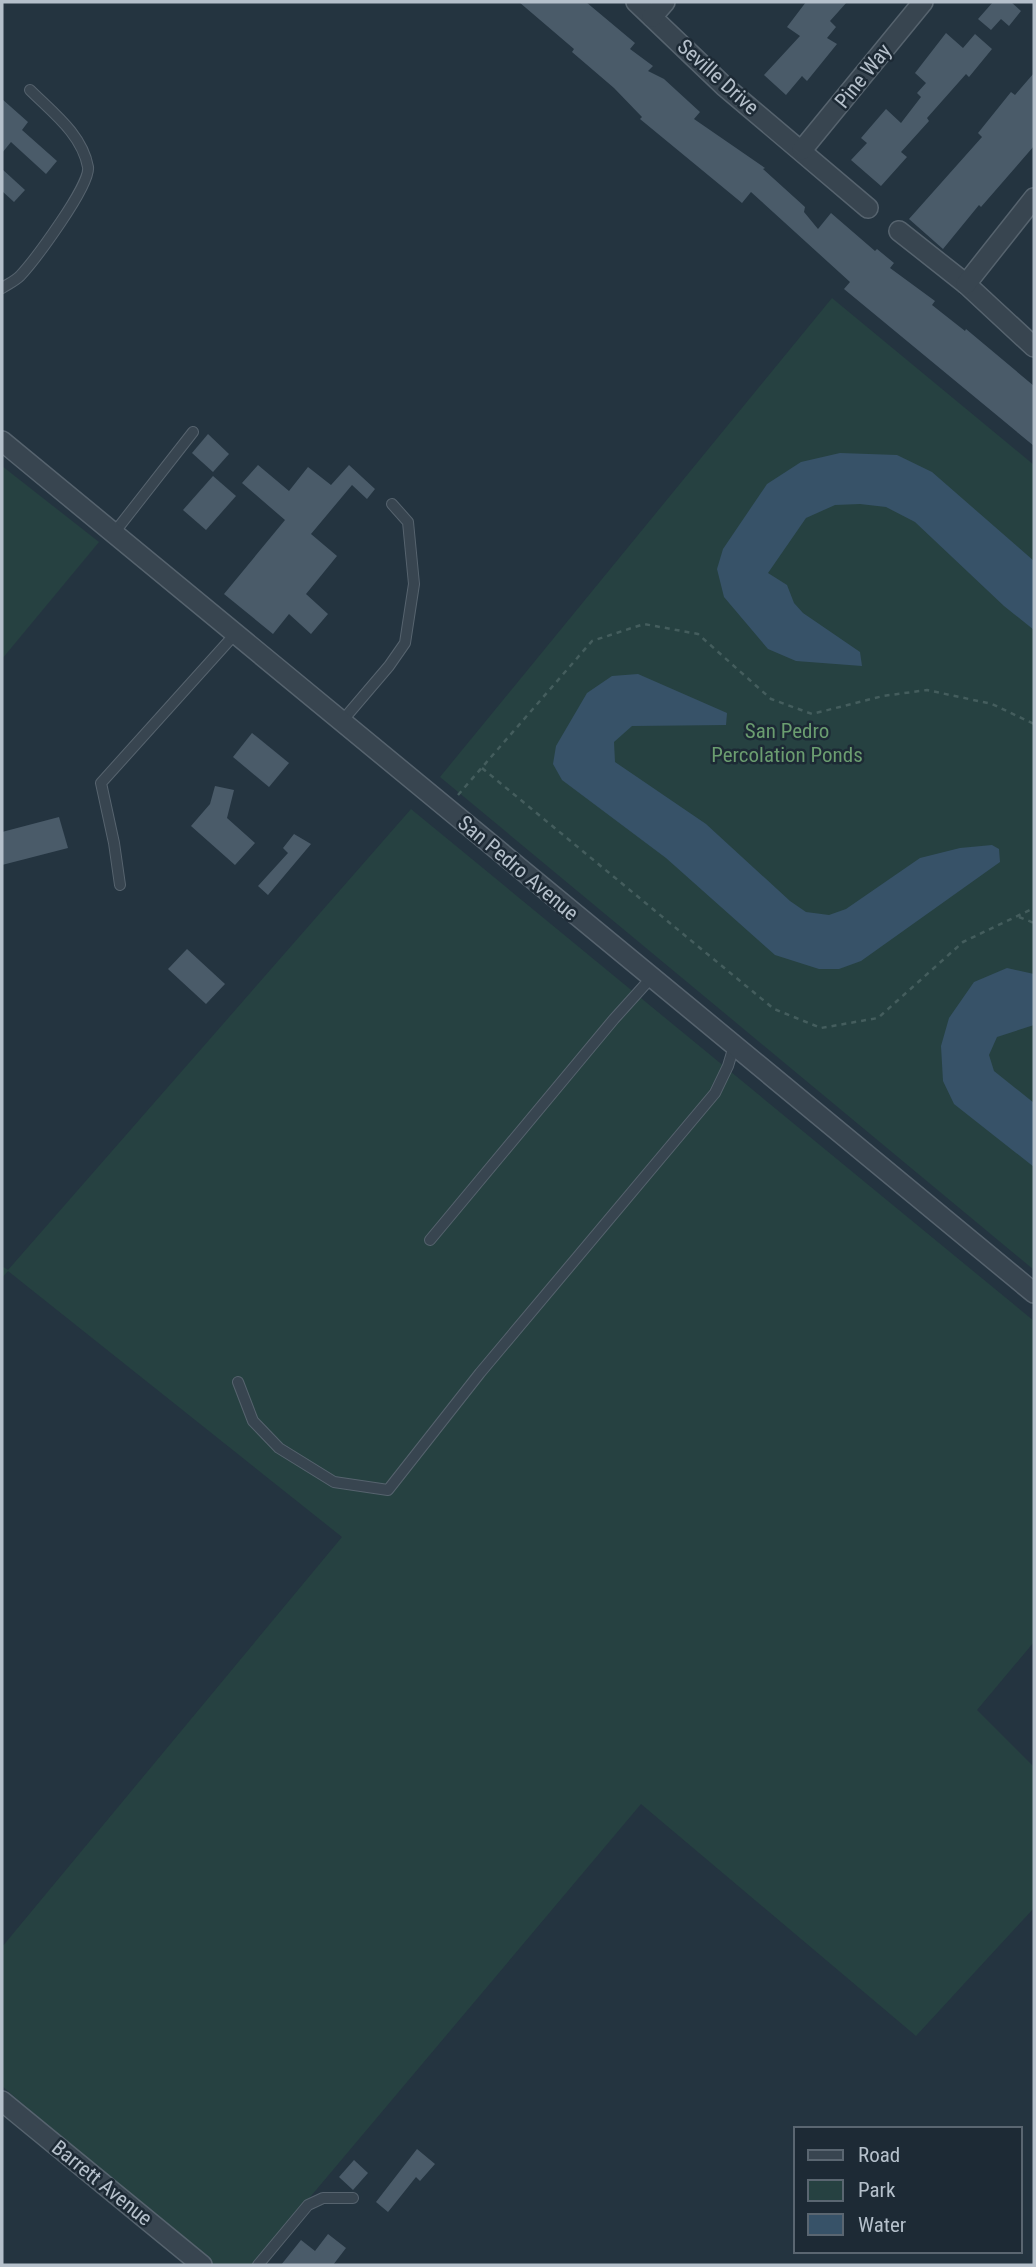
<svg xmlns="http://www.w3.org/2000/svg" width="1036" height="2267" viewBox="0 0 1036 2267" font-family="'Roboto Condensed',sans-serif">
<style>
.green{fill:#264141}
.water{fill:#375268}
.building{fill:#4a5b69}
.lines{fill:none;stroke-linecap:round;stroke-linejoin:round}
.service-casing{stroke:#56636e;stroke-width:12}
.minor-casing{stroke:#56636e;stroke-width:22}
.path{stroke:#445d5d;stroke-width:2.5;stroke-dasharray:5 5;stroke-linecap:butt}
.service{stroke:#384550;stroke-width:10}
.minor{stroke:#384550;stroke-width:19}
.labels{text-anchor:middle;dominant-baseline:central;stroke-width:5;stroke-linejoin:round;paint-order:stroke}
.street-label{font-size:21px;fill:#b5c0cb;stroke:#1d2a35}
.park-label{font-size:21px;fill:#6b9d70;stroke:#1d2a35}
</style>
<rect width="100%" height="100%" fill="#243440"/>
<!-- green -->
<g class="green">
<path d="M832,298L1034,465V1270L440,777Z"/>
<path d="M2,466L99,542L2,659Z"/>
<path d="M411,809L1034,1321V1642L977,1710L1034,1767V1908L916,2036L641,1804L253,2265H209L2,2086V1947L342,1537L8,1271L2,1278V1266L8,1270Z"/>
</g>
<!-- water -->
<g class="water">
<path d="M840,453L897,455L932,472L1034,561V630L1004,606L915,522L886,507L860,504L835,505L806,518L768,573L787,585L794,603L803,613L860,652L862,666L796,661L768,649L724,597L717,569L723,549L767,484L801,462Z"/>
<path d="M638,674L727,713L726,725L632,726L614,742L615,762L706,824L790,901L806,912L829,915L846,909L920,858L960,848L992,845L999,849L1000,862L861,961L839,969H819L775,955L666,858L562,780L553,764L556,746L587,693L612,676Z"/>
<path d="M1007,968L1034,974V1025L997,1037L989,1055L994,1071L1034,1103V1167L954,1104L943,1081L941,1046L949,1018L974,982Z"/>
</g>
<!-- building -->
<g class="building">
<path d="M519,2H586L635,43L630,49L653,66L648,71L664,79L700,112L694,119L765,168L763,169L805,207L804,212L818,229L831,213L875,251L877,249L894,263L890,268L935,301L932,305L965,331L966,329L1034,386V446L844,289L850,282L751,192L742,203L640,119L642,117L614,88L572,52L574,49Z"/>
<path d="M806,2H847L830,21L836,27L827,38L837,44L807,81L802,76L786,95L764,75L800,36L787,27Z"/>
<path d="M993,2H1011L1021,11L1009,26L1001,19L991,30L978,19Z"/>
<path d="M946,33L963,48L975,34L992,49L969,77L966,74L927,118L929,121L901,152L907,157L881,186L851,160L867,143L861,138L886,109L901,123L921,97L917,93L926,83L915,73Z"/>
<path d="M1034,73V146L981,207L979,205L943,249L909,219L982,137L978,133L1011,92L1015,95Z"/>
<path d="M2,99L28,122L22,130L57,161L46,174L11,142L2,153Z"/>
<path d="M2,169L25,190L14,202L2,191Z"/>
<path d="M208,434L229,454L213,472L192,453Z"/>
<path d="M258,465L289,491L308,467L331,485L349,465L375,489L367,499L352,485L311,534L337,556L306,594L328,614L311,634L289,614L273,634L224,594L285,520L242,483Z"/>
<path d="M213,476L236,496L206,530L183,510Z"/>
<path d="M252,733L289,763L269,787L233,757Z"/>
<path d="M215,786L234,790L227,818L255,843L235,865L191,826L210,804Z"/>
<path d="M59,817L68,848L2,865V832Z"/>
<path d="M294,834L311,844L268,895L258,886L288,853L283,848Z"/>
<path d="M187,949L225,984L206,1004L168,969Z"/>
<path d="M417,2149L435,2164L420,2181L416,2177L388,2212L376,2202Z"/>
<path d="M354,2160L368,2173L353,2190L339,2177Z"/>
<path d="M328,2234L346,2248L333,2265H281L301,2240L315,2251Z"/>
</g>
<g class="lines">
<defs>
<g id="service">
<path d="M2,288C8,284 15,281 20,276C34,261 91,185 88,167C82,134 52,112 30,90"/>
<path d="M114,533L193,432"/>
<path d="M343,720L389,666L405,643L414,584L408,522L392,504"/>
<path d="M120,885L114,843L101,783L236,633"/>
<path d="M430,1240L614,1019L651,978"/>
<path d="M238,1382L253,1421L279,1448L334,1482L388,1490L480,1373L715,1093L728,1066L734,1046"/>
<path d="M258,2265L308,2205L323,2198H353"/>
</g>
<g id="minor">
<path d="M636,2L724,86L868,208"/>
<path d="M652,17L665,2"/>
<path d="M802,150L923,2"/>
<path d="M899,231L966,284L1034,347"/>
<path d="M966,284L1034,198"/>
<path d="M2,441C347,724 690,1009 1034,1293"/>
<path d="M2,2101L202,2265"/>
</g>
</defs>
<!-- service casing -->
<use href="#service" class="service-casing"/>
<!-- minor casing -->
<use href="#minor" class="minor-casing"/>
<!-- path -->
<g class="path">
<path d="M482,768L774,1009L821,1028L878,1018L963,942L1034,908"/>
<path d="M458,795L592,641L644,624L698,634L771,699L812,714L883,696L927,690L992,704L1034,724"/>
<path d="M1019,917L1034,923"/>
</g>
<!-- service -->
<use href="#service" class="service"/>
<!-- minor -->
<use href="#minor" class="minor"/>
</g>
<g class="labels">
<!-- street labels -->
<g class="street-label">
<text transform="translate(863 76) rotate(-51)">Pine Way</text>
<text transform="translate(718 77) rotate(42)">Seville Drive</text>
<text transform="translate(518 868) rotate(40)">San Pedro Avenue</text>
<text transform="translate(102 2183) rotate(39)">Barrett Avenue</text>
</g>
<!-- park labels -->
<g class="park-label">
<text x="787" y="731">San Pedro<tspan x="787" dy="24">Percolation Ponds</tspan></text>
</g>
</g>
<!-- border -->
<rect width="1036" height="2267" fill="none" stroke="#b5c0cb" stroke-width="7"/>
<!-- legend -->
<rect x="794" y="2127" width="228" height="126" fill="#1d2a35" stroke="#5a6671" stroke-width="2"/>
<rect x="808" y="2150" width="35" height="10" fill="#384550" stroke="#5a6671" stroke-width="2"/>
<text x="858" y="2162" font-size="21" fill="#b5c0cb">Road</text>
<rect x="808" y="2180" width="35" height="21" fill="#264141" stroke="#5a6671" stroke-width="2"/>
<text x="858" y="2197" font-size="21" fill="#b5c0cb">Park</text>
<rect x="808" y="2214" width="35" height="21" fill="#375268" stroke="#5a6671" stroke-width="2"/>
<text x="858" y="2232" font-size="21" fill="#b5c0cb">Water</text>
</svg>
